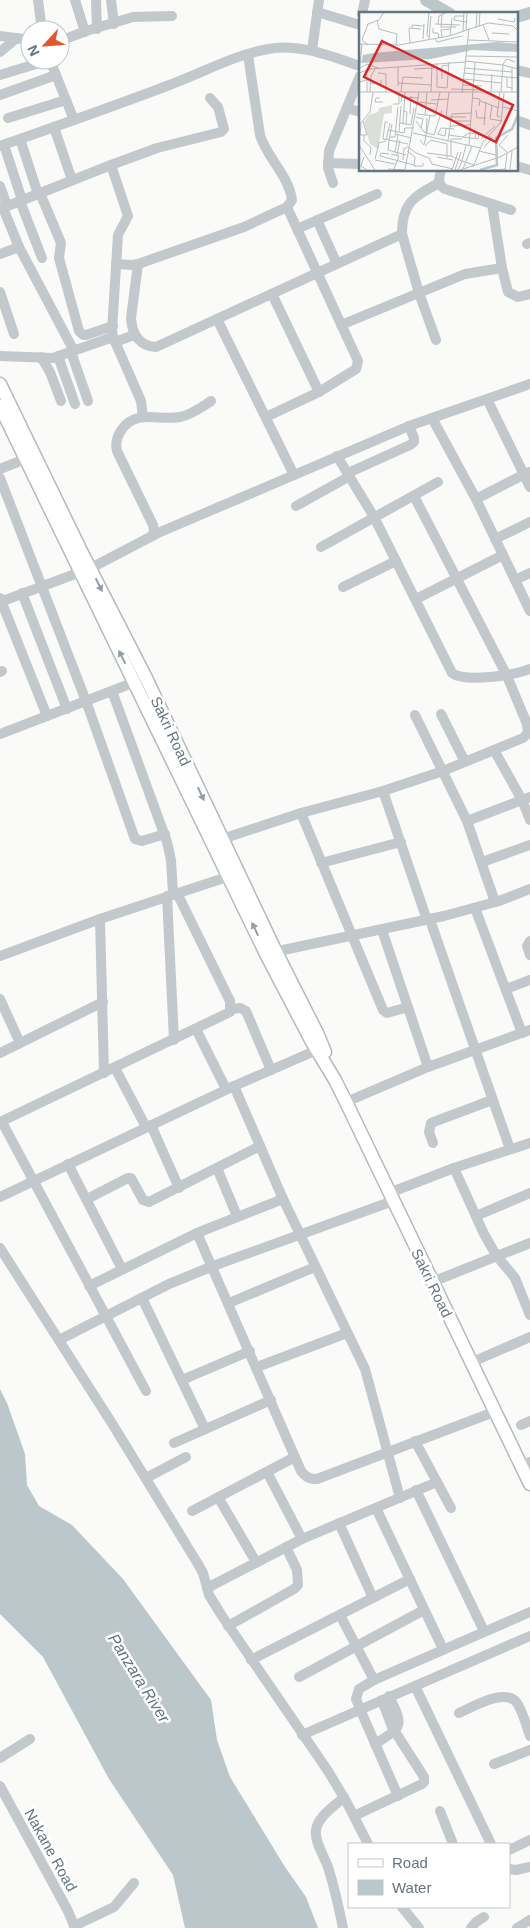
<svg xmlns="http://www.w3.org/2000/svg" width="530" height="1928" viewBox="0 0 530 1928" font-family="Helvetica,sans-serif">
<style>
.water{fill:#bbc7cb}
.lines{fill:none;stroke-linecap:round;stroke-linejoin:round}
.river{stroke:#bbc7cb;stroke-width:12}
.major-casing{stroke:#b5babe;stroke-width:15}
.minor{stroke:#c3c8cc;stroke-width:10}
.major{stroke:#fff;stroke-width:12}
.oneway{fill:#939fa8}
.labels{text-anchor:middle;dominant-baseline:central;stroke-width:5;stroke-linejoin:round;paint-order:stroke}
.street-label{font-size:15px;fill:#657683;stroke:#fff}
.water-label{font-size:16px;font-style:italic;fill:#60757c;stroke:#fff}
.inset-river{fill:none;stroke:#bbc7cb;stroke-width:2.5}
.inset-road{fill:none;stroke:#b5bdc2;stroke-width:1}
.view{fill:#d62828;fill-opacity:0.15;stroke:#d62828;stroke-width:2.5}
.inset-edge{fill:none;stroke:#657683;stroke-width:2.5}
</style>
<rect width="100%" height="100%" fill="#fafaf8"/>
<!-- water -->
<path class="water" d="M0,1389L7,1403L25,1454L27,1485L39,1506L72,1525L123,1579L211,1700L217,1740L230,1777L285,1867L306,1897L318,1928H185L173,1875L109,1779L43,1657L0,1614Z"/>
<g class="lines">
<!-- river -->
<g class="river">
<path d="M426,0L450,14"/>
<path d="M516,17L530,13"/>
</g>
<defs>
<g id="major">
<path d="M0,384L81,551L146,678L276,952L318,1035L325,1052"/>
<path d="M0,406L266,954L312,1042L335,1080L346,1102L530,1484"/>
</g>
</defs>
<!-- major casing -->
<use href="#major" class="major-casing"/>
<!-- minor -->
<g class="minor">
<path d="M38,0L42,30"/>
<path d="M75,0L85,32"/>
<path d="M96,0L97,29"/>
<path d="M111,0L114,24"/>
<path d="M317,12L360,25"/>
<path d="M362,14L365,0"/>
<path d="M0,36L30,40"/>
<path d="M60,41L86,31L133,17L172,16"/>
<path d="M312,50L319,0"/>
<path d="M0,52L17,38"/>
<path d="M50,60L74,120"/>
<path d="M516,70L530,73"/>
<path d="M0,75L49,60"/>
<path d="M0,95L56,75"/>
<path d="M347,108L360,112"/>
<path d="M8,118L66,100"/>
<path d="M516,120L530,125"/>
<path d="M54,127L72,180"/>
<path d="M20,139L38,194"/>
<path d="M4,145L22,200"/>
<path d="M0,146C57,126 115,106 172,84C204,72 234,55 268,49C300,43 330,56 360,66"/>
<path d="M328,163L360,164"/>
<path d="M111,165L128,216L118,235L112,331L113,337L141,401L143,417"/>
<path d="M516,166L530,170"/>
<path d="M441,170C439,178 437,184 445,189L511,210"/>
<path d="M333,183L328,168L329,151L360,76"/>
<path d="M0,186L7,206"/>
<path d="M40,193L61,243L59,258L79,331L83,335H86L113,326"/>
<path d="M20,201L42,258"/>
<path d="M492,204L502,268L508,292L518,297L530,294"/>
<path d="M3,208L19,247L74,351"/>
<path d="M0,209L111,165L157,148L221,132L224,129L218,107L210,98"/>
<path d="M317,220L337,264"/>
<path d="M297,229L377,194"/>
<path d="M527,244L530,243"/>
<path d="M0,254L19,247"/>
<path d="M116,264L132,265L138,264L244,227L287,207L292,200C289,176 267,158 260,135L248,55"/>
<path d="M138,264L131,318C132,334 139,346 156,347L402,234"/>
<path d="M0,292L14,334"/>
<path d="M272,294L319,392"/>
<path d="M217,319L294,475"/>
<path d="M341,325L465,274L502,268"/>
<path d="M436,340L419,293L402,234C402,203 413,197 439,183"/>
<path d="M115,342L134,335"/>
<path d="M71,352L88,401"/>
<path d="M0,356L53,358L113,337"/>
<path d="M58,356L75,404"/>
<path d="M41,357L50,372L61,401"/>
<path d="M487,399L530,487"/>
<path d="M266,417L319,392L356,369L358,361L287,207"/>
<path d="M432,418L476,499L530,611"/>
<path d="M337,456L374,517L452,673C465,683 515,675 530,669"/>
<path d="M0,469L25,459"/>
<path d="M348,473L410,445L414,442V438L409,426"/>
<path d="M0,478L86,701L135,839L142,841L165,834"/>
<path d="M476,499L529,472"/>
<path d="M296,506L350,476"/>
<path d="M152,536L154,531L153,525L117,451C115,443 117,436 122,429C137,409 159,421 180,417C191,415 202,407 211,401"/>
<path d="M495,539L530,522"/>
<path d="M321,547L438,482"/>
<path d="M515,580L530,573"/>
<path d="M343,587L396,561"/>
<path d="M22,593L67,709"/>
<path d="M0,598L47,716"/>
<path d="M416,599L503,555"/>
<path d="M0,602L91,568L158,533L409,426L530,384"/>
<path d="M0,672L2,671"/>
<path d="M112,691L167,842L171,860L173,894"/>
<path d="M441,714L465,762"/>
<path d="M415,715L467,821L495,902"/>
<path d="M0,734L140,680"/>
<path d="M494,750L522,800L530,820"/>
<path d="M383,791L427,920"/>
<path d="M301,813L383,1010L387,1013L408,1007"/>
<path d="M467,821L530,797"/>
<path d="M216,841L301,813L383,791L443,771L523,738L528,733L527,724L507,676L414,496"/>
<path d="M482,862L530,845"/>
<path d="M321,863L401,842"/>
<path d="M167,896L174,1040"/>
<path d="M475,908L522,1033"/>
<path d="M100,919L104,1073"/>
<path d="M430,920L510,1149"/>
<path d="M382,930L428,1067"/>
<path d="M530,941L527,946L530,955"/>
<path d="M269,953L444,916L499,901L530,889"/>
<path d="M0,956L100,919L236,874"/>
<path d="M506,989L530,980"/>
<path d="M0,999L20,1043"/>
<path d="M232,1009L240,1008L246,1011L271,1070"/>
<path d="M196,1029L226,1089"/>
<path d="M0,1053L103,1002"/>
<path d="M115,1068L146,1127"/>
<path d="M234,1086L283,1199L365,1369L400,1498"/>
<path d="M346,1102L428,1067L530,1030"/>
<path d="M0,1122L230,1012V1001L177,893"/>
<path d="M2,1122L146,1391"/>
<path d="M151,1125L179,1188"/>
<path d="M433,1143L429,1132L431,1123L492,1100"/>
<path d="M68,1164L122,1269"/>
<path d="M217,1168L237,1216"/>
<path d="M454,1168L484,1234L496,1255L515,1278L530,1315"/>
<path d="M389,1193L454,1168L530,1143"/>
<path d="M0,1197L234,1086L317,1050"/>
<path d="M87,1199L128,1178H131L143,1200L149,1202L260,1146"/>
<path d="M476,1216L530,1193"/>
<path d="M197,1233L301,1471C306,1477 309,1479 317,1479L494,1412"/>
<path d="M0,1248L113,1425L198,1564L203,1573L209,1595L222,1616L328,1771L346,1801L368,1844"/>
<path d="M432,1282L530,1243"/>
<path d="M89,1286L197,1233L283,1199"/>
<path d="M142,1298L205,1429"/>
<path d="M229,1303L315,1267"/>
<path d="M59,1340L169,1284L213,1266L393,1201"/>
<path d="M470,1363L530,1337"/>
<path d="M257,1367L347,1333"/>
<path d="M182,1380L250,1351"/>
<path d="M521,1425L530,1421"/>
<path d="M415,1441L451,1508"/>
<path d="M174,1443L271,1400"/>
<path d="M521,1466L530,1462"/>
<path d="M267,1472L302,1539"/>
<path d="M146,1478L186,1457"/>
<path d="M416,1490L484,1631"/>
<path d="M218,1497L256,1562"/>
<path d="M376,1508L443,1649"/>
<path d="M192,1511L295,1457"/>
<path d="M339,1523L373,1598"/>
<path d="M207,1588L302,1539L437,1482"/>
<path d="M340,1615L374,1680"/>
<path d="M228,1626L294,1589L298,1585L297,1570L286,1547"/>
<path d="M251,1660L410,1579"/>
<path d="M299,1677L424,1610"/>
<path d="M415,1686L491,1844"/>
<path d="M459,1713C473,1707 506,1687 517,1703C523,1712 526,1725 530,1736"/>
<path d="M302,1735L530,1636"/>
<path d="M375,1744C403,1726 404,1727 389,1696"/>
<path d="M0,1758L30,1739"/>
<path d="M494,1764L530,1750"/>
<path d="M0,1786L68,1911L75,1928"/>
<path d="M398,1796L360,1709L356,1699L359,1689L374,1680L530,1612"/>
<path d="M440,1811L453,1844"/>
<path d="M354,1816L422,1784L424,1782V1777L392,1727L382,1700"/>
<path d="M509,1850L530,1840"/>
<path d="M509,1869L516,1870L530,1867"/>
<path d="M402,1907L419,1928"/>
<path d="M74,1926L114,1907L134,1883"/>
<path d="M343,1928C339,1908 334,1886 328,1867C324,1856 314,1841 316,1830C318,1816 335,1806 344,1797"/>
<path d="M471,1928L476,1922L484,1917"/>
<path d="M517,1928L530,1920"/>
</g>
<!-- major -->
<use href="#major" class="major"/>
</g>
<!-- one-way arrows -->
<defs><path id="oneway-solid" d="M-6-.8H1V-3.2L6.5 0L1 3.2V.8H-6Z" transform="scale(1.25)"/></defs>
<g class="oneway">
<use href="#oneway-solid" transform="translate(99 585) rotate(64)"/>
<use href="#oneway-solid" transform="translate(122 657) rotate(-116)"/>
<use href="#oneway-solid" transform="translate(201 794) rotate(65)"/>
<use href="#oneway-solid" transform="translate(255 929) rotate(-115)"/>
</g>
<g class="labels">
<!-- street labels -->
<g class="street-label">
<text transform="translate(171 731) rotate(65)">Sakri Road</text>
<text transform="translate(432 1283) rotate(64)">Sakri Road</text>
<text transform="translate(51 1850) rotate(61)">Nakane Road</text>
</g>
<!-- water labels -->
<g class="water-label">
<text transform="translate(139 1678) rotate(58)">Panzara River</text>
</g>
</g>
<!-- overview -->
<g transform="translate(359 12)">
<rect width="159" height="159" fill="#fafaf8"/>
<path d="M33,93V101L25,102L19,137L11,132L5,110L10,103L19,100L20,96Z" fill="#dadfd7"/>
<path d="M139,30L159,32V40L113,38L72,47L2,51L4,43L14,41Z" fill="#bbc7cb"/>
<path class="inset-river" d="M121,158L138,153L137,126L153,117L159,103"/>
<path class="inset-road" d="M70,0L68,23L71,26M83,3L82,15H97M105,4H96L95,8L107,10M139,7L155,10L156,6M18,8L20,17L38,22L37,33M76,12L101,13M79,12L80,4L88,0M124,13L130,28M120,15L121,0M53,16V13L65,14M74,16V21H79L80,26M117,16L118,0M107,18L108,0M104,19L105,0M133,21L150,22M91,24L93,6M83,25L82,18L91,17M64,27L65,12M70,27L72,4M76,27L78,30L103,24M109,28L159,30M51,31L50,16L62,17M0,32L40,33L90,24L129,11L154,14L159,19M9,33L3,28L9,12L20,8L25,0M107,44L159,45M106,49L144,53M78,51V75L88,76M144,53L159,57M1,56L8,52L21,57M106,56L153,60M153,56V80M55,57L75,56M0,61L11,57L106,50M19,61L27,62V80M105,61L159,66M0,62L3,32M148,65V75L153,76M83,67V54L90,53M105,67L142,71M0,70L8,68V80M11,71L22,72V68M39,71L73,73M104,73L123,74M39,74V55M88,76L90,50M92,77L123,78M0,80H159M11,80L12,64L16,57M42,80L44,65L64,66M72,80L73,52M90,80L87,105H107M132,80L133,62M141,80L138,104L141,105M142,80L144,52L148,47L156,50M103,81L110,17M21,86H17L16,90H24M113,86L121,87L120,94M72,88L89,87M121,89L140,96M42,90L43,85L60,86M59,90L78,92M34,92H40V82M133,93L131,107L143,109M144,95L159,99M117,98L118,106H127M44,99L48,100L47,112M51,102L52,84M58,102L76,104L81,80M66,103L68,80M57,105L64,107L62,116M4,109L8,123H5M57,109L65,120L75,123L83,98M91,109H112M29,110H26L24,127L30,128L33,112M41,111L52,113L55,96M44,111L46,80M1,112L11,100L14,80M2,112L1,123H5V129L12,135L11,143M125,113L127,90M91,114L111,113M29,118L45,121L46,116H55M40,120L42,94M54,121L121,136M67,121L68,106M37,122L52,126M78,122L86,124L87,117M79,122L82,116L95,117M39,123L36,140L47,143M89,123L119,127L120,121M31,125H36L39,95M104,125L110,121L117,122L116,127M122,127L136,114M27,128L31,111M61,128L65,133L71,104M89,129L93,102L112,101M0,133L16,158M110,133L116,50M48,134L57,141L70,146L73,152L94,157M66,134L72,128L88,132V146M125,136L133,126L130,124M48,139L56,145L55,154H64V151M120,139L137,143M36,140L29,138L30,128L49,132M68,141L92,144L103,149M149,141L140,133L149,123M30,142L22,141L21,144L55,153M32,142L40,144L35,157M38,143L41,128M92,144V127H103M5,145L2,154L8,158M78,145L94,148M16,147L20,131L27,129M16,148L36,152M44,148L45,136H48M103,149L107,133M114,155L124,130L142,110L145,81M29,157L45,158M104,157L113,134M151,157L153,139M46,158L60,80M93,158L99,140M96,158L102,140M99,158L103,149L115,153M101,158L141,145L159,135M131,158L147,157M146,158L148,142"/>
<path class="view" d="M23,29L154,93L137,130L5,65Z"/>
<rect width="159" height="159" class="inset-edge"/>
</g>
<!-- legend -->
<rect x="348" y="1843" width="162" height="65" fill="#ffffff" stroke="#c1c8cd"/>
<rect x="358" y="1859" width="25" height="8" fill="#ffffff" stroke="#c1c8cd"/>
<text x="392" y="1868" font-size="15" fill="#657683">Road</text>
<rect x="358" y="1880" width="25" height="15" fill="#bbc7cb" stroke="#c1c8cd"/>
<text x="392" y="1893" font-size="15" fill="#657683">Water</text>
<!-- north arrow -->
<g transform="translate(45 45) rotate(244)"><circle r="24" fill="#ffffff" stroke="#c1c8cd"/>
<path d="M0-4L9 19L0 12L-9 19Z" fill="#e4572e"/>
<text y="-8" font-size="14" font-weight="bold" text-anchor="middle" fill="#657683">N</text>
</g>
</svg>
